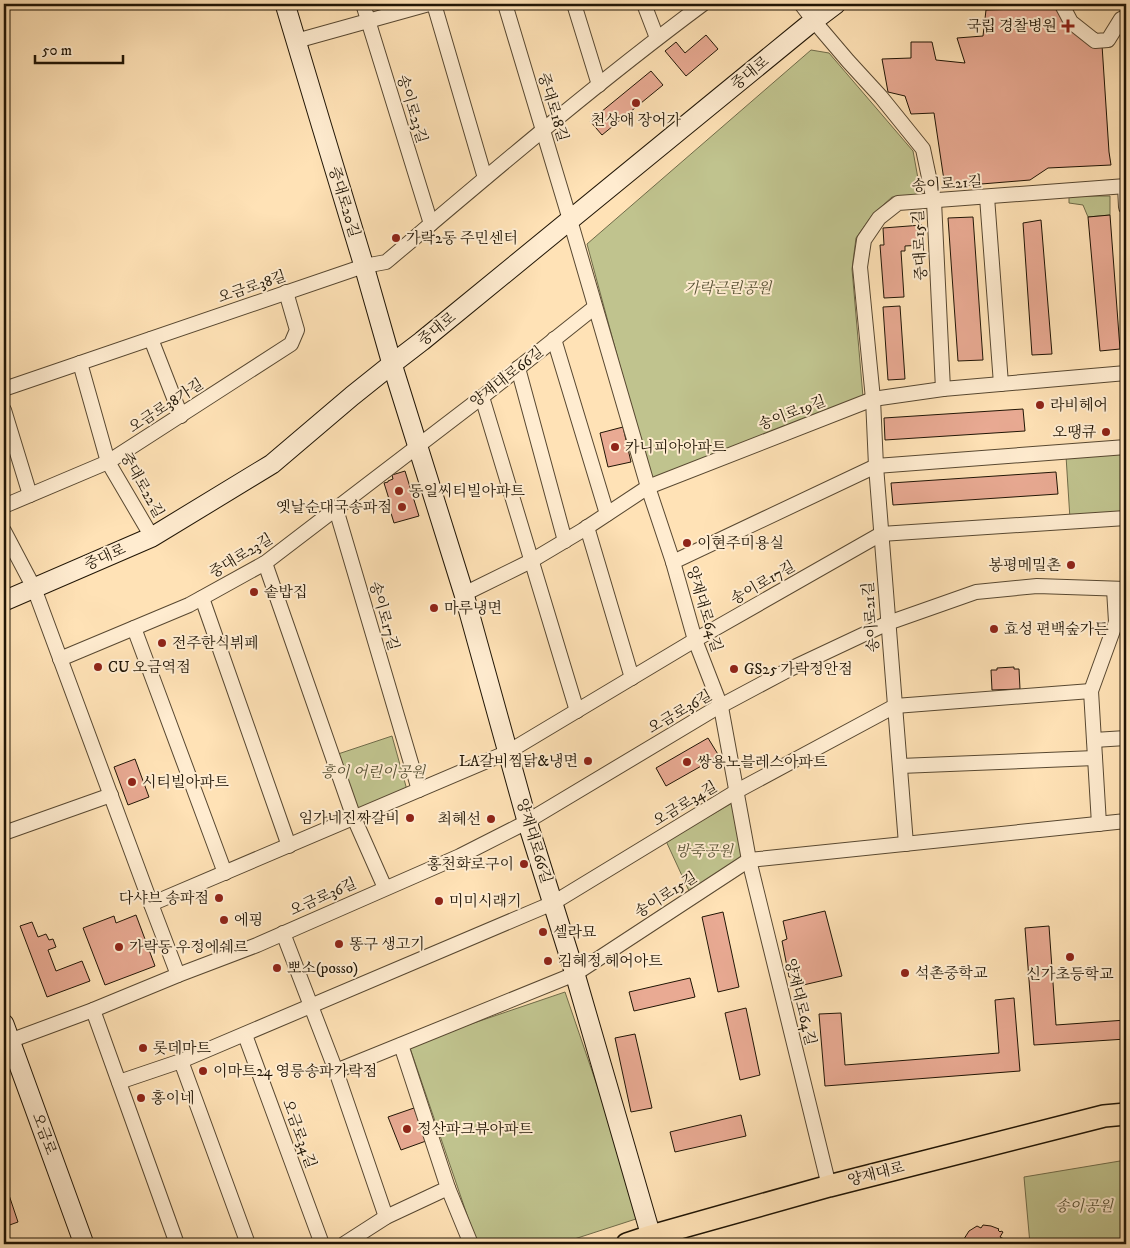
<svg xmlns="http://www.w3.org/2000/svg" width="1130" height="1248" viewBox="0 0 1130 1248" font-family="'IM FELL DW Pica','Noto Serif KR',serif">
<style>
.green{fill:#c0c38e;stroke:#706c4a}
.building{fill:#e9aa93;stroke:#201505}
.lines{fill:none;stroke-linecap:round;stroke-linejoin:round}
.street-casing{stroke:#584831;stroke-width:16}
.secondary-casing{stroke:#201505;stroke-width:21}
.primary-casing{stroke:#201505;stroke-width:24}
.street{stroke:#ffecd0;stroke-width:14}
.secondary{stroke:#ffecd0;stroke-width:19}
.primary{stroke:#ffe2b6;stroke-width:21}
.poi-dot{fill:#8f2418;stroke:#ffecd0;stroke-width:2}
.labels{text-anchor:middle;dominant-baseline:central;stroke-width:4;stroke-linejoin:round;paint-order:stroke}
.poi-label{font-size:15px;fill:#201505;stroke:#ffecd0;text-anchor:start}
.street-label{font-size:15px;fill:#201505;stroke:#ffecd0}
.park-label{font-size:15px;font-style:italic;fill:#585235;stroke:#ffecd0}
</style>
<rect width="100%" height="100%" fill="#ffe2b6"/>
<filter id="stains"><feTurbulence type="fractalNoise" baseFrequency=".004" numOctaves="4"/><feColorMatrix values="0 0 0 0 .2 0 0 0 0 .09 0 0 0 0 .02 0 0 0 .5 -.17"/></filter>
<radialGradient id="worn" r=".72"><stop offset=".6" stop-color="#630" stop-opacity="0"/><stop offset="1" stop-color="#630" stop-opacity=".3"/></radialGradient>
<!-- green -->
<g class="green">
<path d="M811,50L829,53L913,151L921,195L892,197L873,214L856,238L852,269L863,397L651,481L587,244Z"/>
<path d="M1069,196H1110V215L1088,217L1083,205L1069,203Z"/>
<path d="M1126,452V514L1070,519L1066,456Z"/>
<path d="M392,736L407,790L357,811L338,754Z"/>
<path d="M734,802L743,857L690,893L666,841Z"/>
<path d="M565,992L642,1217L559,1244H477L409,1045Z"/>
<path d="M1126,1160V1244H1030L1024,1177Z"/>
</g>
<!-- building -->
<g class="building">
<path d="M1057,8L1102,45L1109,152L1111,165L1048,168L1030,180L945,187L934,113L911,114L905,96L888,92L882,59L911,58V42H932L936,60L965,63L957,38L983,36L986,10Z"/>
<path d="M706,35L718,49L686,76L665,51L676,42L685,53Z"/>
<path d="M651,71L663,85L602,135L590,121Z"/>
<path d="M1110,215L1120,349L1100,351L1088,217Z"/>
<path d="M973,217L983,360L958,361L948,218Z"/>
<path d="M1041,220L1052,354L1032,355L1023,223Z"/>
<path d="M922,225L923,245L905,246V251H901L904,297L884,298L880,245H884L883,228Z"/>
<path d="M900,306L905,379L888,380L883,307Z"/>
<path d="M1023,409L1025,431L885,440L884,418Z"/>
<path d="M623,427L631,462L608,467L600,433Z"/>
<path d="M405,471L419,516L394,523L387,500L389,499L384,483L388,482V481L393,479L392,475Z"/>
<path d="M1056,472L1058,494L893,505L891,483Z"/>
<path d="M1014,667V669H1019L1020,689L992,690L991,670H997V668Z"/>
<path d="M708,738L719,756L666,786L656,768Z"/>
<path d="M135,759L149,797L128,805L114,767Z"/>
<path d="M825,911L842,976L799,986L796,976L789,977L782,941L787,939L783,921Z"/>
<path d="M723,912L739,987L718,992L702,917Z"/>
<path d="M136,915L155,966L105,985L83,928L114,916L116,923Z"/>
<path d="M32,922L38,937L46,934L49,940L53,939L56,947L48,950L56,971L82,961L90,981L47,997L20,926Z"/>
<path d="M1049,926L1056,1025L1126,1020V1039L1034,1045L1025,928Z"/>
<path d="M690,978L695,997L634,1011L629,992Z"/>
<path d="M1014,998L1020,1071L825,1086L819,1014L841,1013L845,1065L999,1053L995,1000Z"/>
<path d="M746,1008L760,1075L740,1080L725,1013Z"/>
<path d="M635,1034L652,1108L631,1112L615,1038Z"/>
<path d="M414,1108L426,1141L401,1150L388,1117Z"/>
<path d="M741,1115L746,1136L675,1152L670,1132Z"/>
<path d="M4,1180L18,1222L4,1227Z"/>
<path d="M983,1225L991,1226L999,1229L998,1230L1000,1232L1001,1231L1003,1232L1000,1237L1004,1239L1001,1243L1004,1244H966L962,1242L969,1231L977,1226L981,1228Z"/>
</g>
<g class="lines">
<defs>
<g id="street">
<path d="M363,4L431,224"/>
<path d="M434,4L485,178"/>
<path d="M505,4L570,220L648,487L673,562L695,640L721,707L749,860L829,1186"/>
<path d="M574,4L599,85"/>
<path d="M644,4L657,38"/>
<path d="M801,4L814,21L848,61L881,97L923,149L934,201L943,389"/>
<path d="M1062,4V5L1071,22L1095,41L1108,40L1121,19L1126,17"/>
<path d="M296,41L429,4"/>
<path d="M1125,186L1126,207"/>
<path d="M987,197L1001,384"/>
<path d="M151,339L181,416"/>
<path d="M554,339L607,514"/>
<path d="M80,363L108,462L152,537"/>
<path d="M518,368L565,541"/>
<path d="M4,389L364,266L386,262C490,174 594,85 703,4"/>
<path d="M482,397L577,711"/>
<path d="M4,410L30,495"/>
<path d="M4,506L108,462L291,344L297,330L286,292"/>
<path d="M336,509L419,790"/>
<path d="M587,527L632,678"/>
<path d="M4,531L34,588L151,904L178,975"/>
<path d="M673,562L876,466L1126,447"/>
<path d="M265,563L354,818L385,888"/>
<path d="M464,594L531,561L583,530L648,487L873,399L943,389L1126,373"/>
<path d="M202,598L289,846"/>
<path d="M134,628L225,873"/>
<path d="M60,659L189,605L265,563L482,397L595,307"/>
<path d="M1094,740L1126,738"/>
<path d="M900,766L1095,758"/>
<path d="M1099,824L1091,691L1116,622L1114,589"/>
<path d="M4,833L111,795"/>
<path d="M906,844L876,466L873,399L860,267L864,240L879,218L898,203L1126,186"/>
<path d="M151,904L508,752L695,640L881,534L1126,518"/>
<path d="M283,933L336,1071L386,1217"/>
<path d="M93,1010L177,1244"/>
<path d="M245,1035L322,1244"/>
<path d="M4,1043L93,1010L178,975L257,945L460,856L521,825L713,710L788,670L888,623L976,592L1037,586L1126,589"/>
<path d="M181,1061L248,1244"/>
<path d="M336,1071L575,974L749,860L1126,821"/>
<path d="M119,1082L181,1061L553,903L737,791L895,706L1091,691"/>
<path d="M448,1188L471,1244"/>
<path d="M344,1244L386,1217L448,1188L401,1045"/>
</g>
<g id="secondary">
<path d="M285,4L321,124L364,266L392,364L464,594L527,821L575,974L651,1236"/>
<path d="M4,601L152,537L272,464L352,396L392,364L422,341L807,26L836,4"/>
<path d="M4,1024L84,1244"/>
</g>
<path id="primary" d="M627,1244L651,1236L829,1186L1104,1116L1126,1114"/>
</defs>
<!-- street casing -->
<use href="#street" class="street-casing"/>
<!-- secondary casing -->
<use href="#secondary" class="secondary-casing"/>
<!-- primary casing -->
<use href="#primary" class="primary-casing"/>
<!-- street -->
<use href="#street" class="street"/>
<!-- secondary -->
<use href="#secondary" class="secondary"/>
<!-- primary -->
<use href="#primary" class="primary"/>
</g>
<!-- markers -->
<g class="poi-dot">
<path d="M1065.5 18.5h5v5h5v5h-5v5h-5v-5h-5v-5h5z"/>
<circle cx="636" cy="103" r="5"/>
<circle cx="396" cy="238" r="5"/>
<circle cx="1040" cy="405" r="5"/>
<circle cx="1106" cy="432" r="5"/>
<circle cx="615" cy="447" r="5"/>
<circle cx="399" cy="491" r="5"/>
<circle cx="402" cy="507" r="5"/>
<circle cx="687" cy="543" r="5"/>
<circle cx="1071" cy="565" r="5"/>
<circle cx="254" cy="592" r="5"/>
<circle cx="434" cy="608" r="5"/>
<circle cx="994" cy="629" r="5"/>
<circle cx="162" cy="643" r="5"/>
<circle cx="98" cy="667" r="5"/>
<circle cx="734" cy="669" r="5"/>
<circle cx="588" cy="761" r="5"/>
<circle cx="687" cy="762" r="5"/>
<circle cx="132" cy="782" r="5"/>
<circle cx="410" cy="818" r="5"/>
<circle cx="491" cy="819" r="5"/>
<circle cx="524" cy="864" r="5"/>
<circle cx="219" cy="898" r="5"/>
<circle cx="439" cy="901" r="5"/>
<circle cx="224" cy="920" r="5"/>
<circle cx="543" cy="932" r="5"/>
<circle cx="339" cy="944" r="5"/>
<circle cx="119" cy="947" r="5"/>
<circle cx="1070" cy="957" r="5"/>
<circle cx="548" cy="961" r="5"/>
<circle cx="277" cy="968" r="5"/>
<circle cx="905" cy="973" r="5"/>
<circle cx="143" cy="1048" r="5"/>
<circle cx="203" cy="1071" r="5"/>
<circle cx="141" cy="1098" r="5"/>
<circle cx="407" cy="1129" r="5"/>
</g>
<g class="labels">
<!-- poi labels -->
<g class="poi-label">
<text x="1057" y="26" text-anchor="end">국립 경찰병원</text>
<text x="636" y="120" text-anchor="middle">천상애 장어가</text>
<text x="406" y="238">가락2동 주민센터</text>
<text x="1050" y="405">라비헤어</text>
<text x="1096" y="432" text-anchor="end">오땡큐</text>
<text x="625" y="447">카니피아아파트</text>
<text x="409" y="491">동일씨티빌아파트</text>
<text x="392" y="507" text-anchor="end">옛날순대국송파점</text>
<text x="697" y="543">이현주미용실</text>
<text x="1061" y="565" text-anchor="end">봉평메밀촌</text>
<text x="264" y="592">솥밥집</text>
<text x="444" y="608">마루냉면</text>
<text x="1004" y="629">효성 편백숲가든</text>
<text x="172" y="643">전주한식뷔페</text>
<text x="108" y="667">CU 오금역점</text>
<text x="744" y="669">GS25 가락정안점</text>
<text x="578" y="761" text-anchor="end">LA갈비찜닭&amp;냉면</text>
<text x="697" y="762">쌍용노블레스아파트</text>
<text x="142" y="782">시티빌아파트</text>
<text x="400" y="818" text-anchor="end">임가네진짜갈비</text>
<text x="481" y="819" text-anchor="end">최혜선</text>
<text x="514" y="864" text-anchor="end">홍천화로구이</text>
<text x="209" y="898" text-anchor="end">다샤브 송파점</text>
<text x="449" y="901">미미시래기</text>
<text x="234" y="920">에핑</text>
<text x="553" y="932">셀라묘</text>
<text x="349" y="944">똥구 생고기</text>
<text x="129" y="947">가락동 우정에쉐르</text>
<text x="558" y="961">김혜정 헤어아트</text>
<text x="287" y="968">뽀소(posso)</text>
<text x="915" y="973">석촌중학교</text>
<text x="1070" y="974" text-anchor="middle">신가초등학교</text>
<text x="153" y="1048">롯데마트</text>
<text x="213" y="1071">이마트24 영릉송파가락점</text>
<text x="151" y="1098">홍이네</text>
<text x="417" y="1129">정산파크뷰아파트</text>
</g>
<!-- street labels -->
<g class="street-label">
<text transform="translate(750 73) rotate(-39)">중대로</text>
<text transform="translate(553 107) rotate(73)">중대로18길</text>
<text transform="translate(412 109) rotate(73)">송이로23길</text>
<text transform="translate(947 184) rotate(-4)">송이로21길</text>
<text transform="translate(344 202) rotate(73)">중대로20길</text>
<text transform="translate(920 245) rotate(-93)">중대로15길</text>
<text transform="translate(252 287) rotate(-19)">오금로38길</text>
<text transform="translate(437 329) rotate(-39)">중대로</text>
<text transform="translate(507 377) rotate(-38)">양재대로66길</text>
<text transform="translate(166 406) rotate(-33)">오금로38가길</text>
<text transform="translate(792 413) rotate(-21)">송이로19길</text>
<text transform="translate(142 485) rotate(61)">중대로22길</text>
<text transform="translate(241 556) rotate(-31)">중대로23길</text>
<text transform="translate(105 557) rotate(-24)">중대로</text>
<text transform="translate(763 583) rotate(-30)">송이로17길</text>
<text transform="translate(704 609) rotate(73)">양재대로64길</text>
<text transform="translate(384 616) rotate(74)">송이로17길</text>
<text transform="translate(871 617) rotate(-95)">송이로21길</text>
<text transform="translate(680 712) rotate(-30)">오금로36길</text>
<text transform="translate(685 804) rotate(-31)">오금로34길</text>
<text transform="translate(534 841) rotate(73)">양재대로66길</text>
<text transform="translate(666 895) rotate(-33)">송이로15길</text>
<text transform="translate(323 897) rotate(-24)">오금로36길</text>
<text transform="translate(800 1002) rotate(76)">양재대로64길</text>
<text transform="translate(44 1134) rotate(70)">오금로</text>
<text transform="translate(299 1134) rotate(70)">오금로34길</text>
<text transform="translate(876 1174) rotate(-14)">양재대로</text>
</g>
<!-- park labels -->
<g class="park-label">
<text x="728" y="288">가락근린공원</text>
<text x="373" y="772">흥이 어린이공원</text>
<text x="704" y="851">방죽공원</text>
<text x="1084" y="1206">송이공원</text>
</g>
</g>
<!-- margin -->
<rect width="1130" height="1248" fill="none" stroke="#ffe2b6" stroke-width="20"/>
<rect x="5" y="5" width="1120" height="1238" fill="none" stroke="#201505" stroke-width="2.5"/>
<rect x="10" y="10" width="1110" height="1228" fill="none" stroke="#201505"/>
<!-- scale -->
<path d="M35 55v8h88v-8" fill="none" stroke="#201505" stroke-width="2.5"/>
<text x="42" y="55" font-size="15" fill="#201505" stroke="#ffecd0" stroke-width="4" paint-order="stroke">50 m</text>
<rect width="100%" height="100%" filter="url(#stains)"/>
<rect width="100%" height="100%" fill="url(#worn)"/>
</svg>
